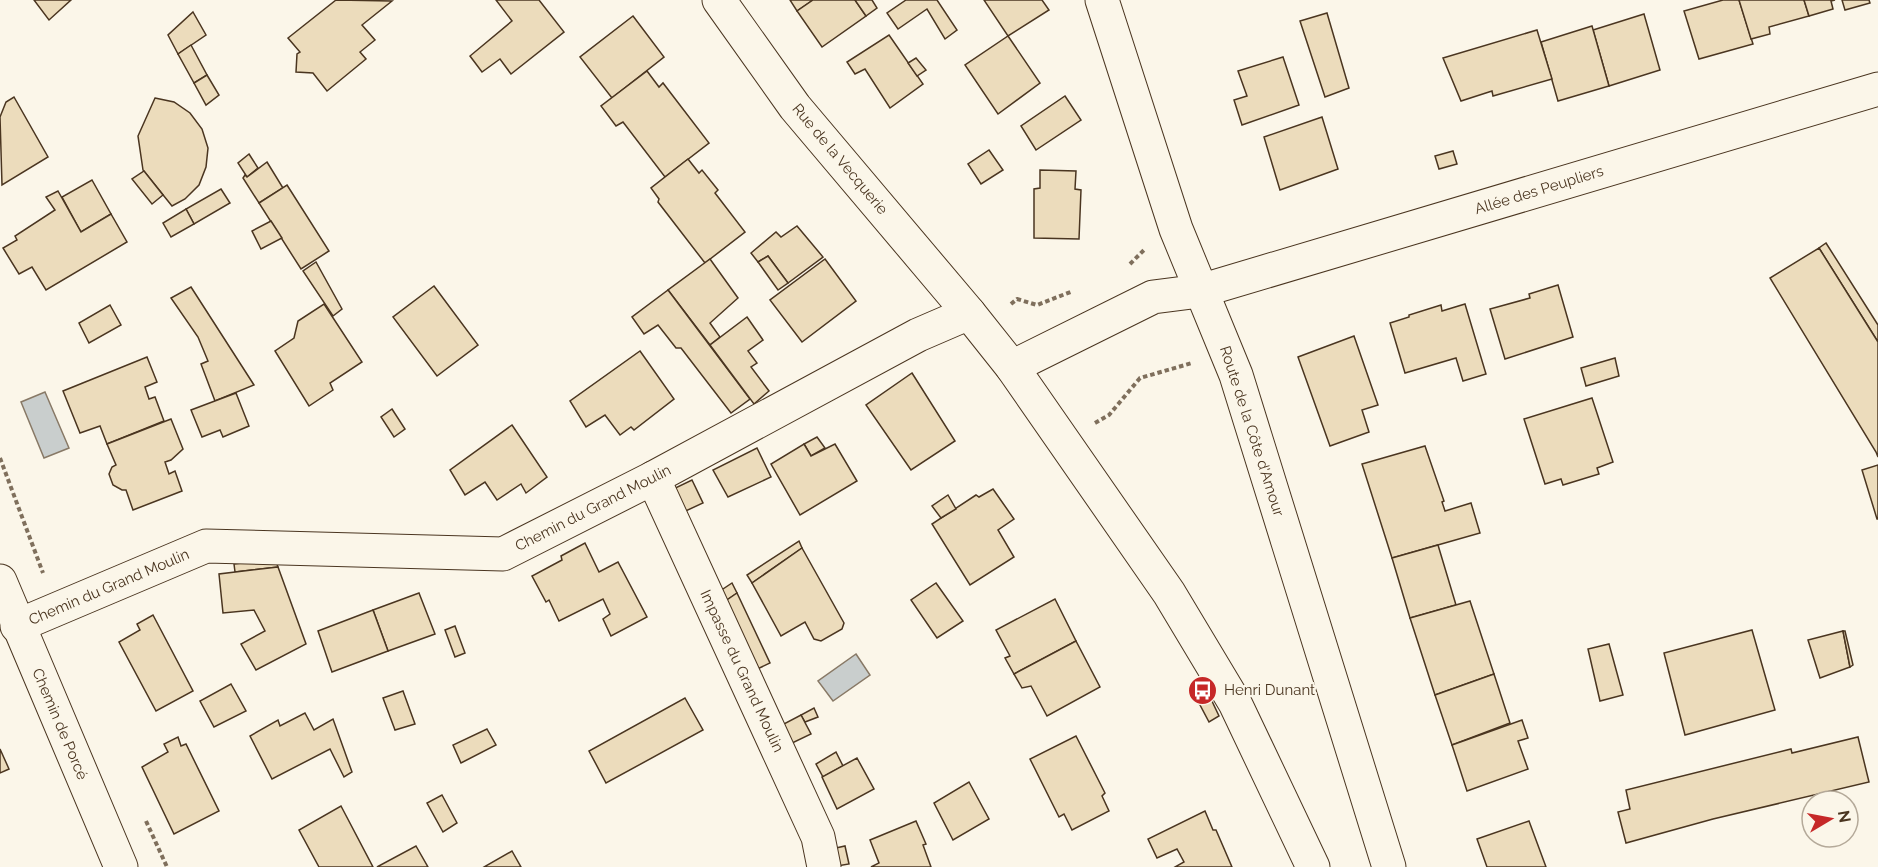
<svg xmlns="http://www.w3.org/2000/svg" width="1878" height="867" viewBox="0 0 1878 867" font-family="Raleway,sans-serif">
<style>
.water{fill:#c9cecd;stroke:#887966;stroke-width:1.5}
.building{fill:#ecdcbc;stroke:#4a3520;stroke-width:1.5}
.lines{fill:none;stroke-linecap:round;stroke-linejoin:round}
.street-casing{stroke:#4a3520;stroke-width:35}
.secondary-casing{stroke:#4a3520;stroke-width:35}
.path{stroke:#7f6f5c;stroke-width:4;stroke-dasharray:4.5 3;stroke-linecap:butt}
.street{stroke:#fbf6e9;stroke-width:33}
.secondary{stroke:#fbf6e9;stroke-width:33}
.labels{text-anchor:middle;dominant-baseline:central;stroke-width:4.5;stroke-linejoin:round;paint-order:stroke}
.street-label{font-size:15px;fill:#4a3520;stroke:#fbf6e9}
.poi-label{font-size:15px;fill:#4a3520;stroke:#fbf6e9;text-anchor:start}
</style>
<rect width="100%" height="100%" fill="#fbf6e9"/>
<!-- water -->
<g class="water">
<path d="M45,392L69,448L44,458L21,402Z"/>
<path d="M856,654L870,675L833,701L818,681Z"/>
</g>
<!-- building -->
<g class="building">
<path d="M34,0H71L49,20Z"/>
<path d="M336,0L392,1L362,25L375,40L360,52L366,59L327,91L313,73L296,72L297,54L300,52L288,38Z"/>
<path d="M496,0H539L564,32L511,74L500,59L482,72L470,56L512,21Z"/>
<path d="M790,0H813L797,11Z"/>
<path d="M813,0H855L866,16L822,47L797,11Z"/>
<path d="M855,0H872L877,8L866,16Z"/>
<path d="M906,0H937L957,30L945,39L927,9L898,29L887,13Z"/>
<path d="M984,0H1042L1049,10L1008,36Z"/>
<path d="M1723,0H1739L1753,44L1699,59L1684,11Z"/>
<path d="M1739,0H1804L1809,16L1769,27L1770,34L1751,39Z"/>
<path d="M1804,0H1835L1831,1L1833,9L1809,16Z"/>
<path d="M1842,0H1869L1870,3L1845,10Z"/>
<path d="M193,12L206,35L178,54L168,35Z"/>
<path d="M1327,13L1349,88L1325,97L1300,21Z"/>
<path d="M1644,14L1660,70L1609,86L1593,30Z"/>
<path d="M633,16L664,57L612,98L580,57Z"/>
<path d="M1592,26L1609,86L1558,101L1541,42Z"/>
<path d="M1537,30L1552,79L1493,96L1492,91L1461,101L1443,58Z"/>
<path d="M889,35L923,84L890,108L865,69L855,74L847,62Z"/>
<path d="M1008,36L1040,83L998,114L965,65Z"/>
<path d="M191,45L207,75L194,83L178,54Z"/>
<path d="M1283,57L1299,105L1242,125L1234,100L1247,96L1238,71Z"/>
<path d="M916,58L926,70L917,76L908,63Z"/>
<path d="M647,71L659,87L663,83L709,143L665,177L623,122L616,126L601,106Z"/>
<path d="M207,75L219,95L206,105L194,83Z"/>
<path d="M1065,96L1081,120L1036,150L1021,126Z"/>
<path d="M14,97L48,157L2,185L0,117L6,102Z"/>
<path d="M155,98L174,102L190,113L202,129L208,148L206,167L199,185L185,199L172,206L143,170L138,136Z"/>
<path d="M1322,117L1338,169L1280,190L1264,137Z"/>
<path d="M989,150L1003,170L981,184L968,164Z"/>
<path d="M1453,151L1457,164L1439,169L1435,156Z"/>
<path d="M249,154L258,168L247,177L238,163Z"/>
<path d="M688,159L699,173L702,170L718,190L715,193L745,232L705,263L658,202L659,199L651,188Z"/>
<path d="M267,162L283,188L259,203L243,178L245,175L247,177Z"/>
<path d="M1040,170L1076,171L1075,189L1081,190L1079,239L1034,238V189L1040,188Z"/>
<path d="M144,171L163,195L152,204L132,179Z"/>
<path d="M92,180L111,214L81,232L62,197Z"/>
<path d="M287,185L329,251L301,269L259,203Z"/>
<path d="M221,189L230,203L194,224L186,209Z"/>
<path d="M58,191L81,232L111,214L127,242L46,290L32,267L19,274L3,248L17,240L15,236L55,210L46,197Z"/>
<path d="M186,209L194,224L171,237L163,223Z"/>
<path d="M271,221L282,238L261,249L252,231Z"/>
<path d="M797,226L823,257L788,283L768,256L758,262L751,253L776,232L781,237Z"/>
<path d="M1826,243L1878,325V342L1819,248Z"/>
<path d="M1819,248L1878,342V457L1876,452L1770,278Z"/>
<path d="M768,256L788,283L778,290L758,262Z"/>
<path d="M710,259L738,298L710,323L720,337L710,345L668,290Z"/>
<path d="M825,259L856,301L802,342L770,300Z"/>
<path d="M316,262L342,309L333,316L303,271Z"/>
<path d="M1558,285L1573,337L1505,359L1490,309L1530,298L1529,294Z"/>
<path d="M434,286L478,345L437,376L393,317Z"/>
<path d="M191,287L254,385L215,401L201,364L208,361L198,337L171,298Z"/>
<path d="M668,290L750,399L731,413L681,348H676L658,325L644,334L632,317Z"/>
<path d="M324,304L362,362L330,383L333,390L309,406L275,351L294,338L298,321Z"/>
<path d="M1465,304L1486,374L1463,381L1456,358L1405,373L1390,323L1409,317V315L1441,305L1442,311Z"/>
<path d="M110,305L121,325L89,343L79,323Z"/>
<path d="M747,317L763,340L748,351L757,363L751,367L769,391L754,404L710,345Z"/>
<path d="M1354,336L1378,405L1362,410L1369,432L1330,446L1298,357Z"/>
<path d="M640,351L674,399L634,430L631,427L620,435L605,415L586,427L570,401Z"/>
<path d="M147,357L157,382L145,387L149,399L155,397L164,421L107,444L100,426L80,433L63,391Z"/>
<path d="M1615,358L1619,376L1586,386L1581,368Z"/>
<path d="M912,373L955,441L911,470L866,405Z"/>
<path d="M236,393L249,426L223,437L220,430L202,437L191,410Z"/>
<path d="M1592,398L1613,462L1597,468L1599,474L1563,485L1561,479L1545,484L1524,419Z"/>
<path d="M392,409L405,429L394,437L381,417Z"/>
<path d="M171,419L183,449L171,460L165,462L169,474L175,471L182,491L133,510L126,490H122L113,485L109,474L112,467L116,465L107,444Z"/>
<path d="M512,425L547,477L526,493L521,484L497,500L485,482L465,495L450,470Z"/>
<path d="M817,437L825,448L811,456L804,444Z"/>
<path d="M804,444L811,456L835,444L857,481L800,515L771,464Z"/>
<path d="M1425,446L1444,501L1442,502L1445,511L1471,503L1480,533L1392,558L1362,464Z"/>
<path d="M757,448L771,477L728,497L713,470Z"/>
<path d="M1878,465V519H1877L1862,470Z"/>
<path d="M692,480L703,503L679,514L669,491Z"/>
<path d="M993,489L1014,519L998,530L1014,557L970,585L932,524L976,495L979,497Z"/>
<path d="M948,495L956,509L941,518L932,506Z"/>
<path d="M799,541L802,548L752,583L747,575Z"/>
<path d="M585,543L599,572L618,562L647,617L611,636L603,619L610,614L603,599L559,621L549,600L546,602L532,576L562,560L561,556Z"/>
<path d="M1438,545L1456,605L1410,618L1392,558Z"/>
<path d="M802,548L844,623L842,629L821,641L814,639L805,622L781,636L752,583Z"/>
<path d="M275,559L278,567L235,572L234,564Z"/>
<path d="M278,567L306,644L256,670L241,644L265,631L254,610L223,613L219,574Z"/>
<path d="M732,583L737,593L721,604L717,593Z"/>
<path d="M936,583L963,621L937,638L911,600Z"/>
<path d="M419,593L435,634L388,651L373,610Z"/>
<path d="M737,593L770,663L753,671L721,604Z"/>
<path d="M1055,599L1076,641L1014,674L1005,658L1010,656L996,630Z"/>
<path d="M1470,601L1494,674L1435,695L1410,618Z"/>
<path d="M373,610L388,651L332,672L318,631Z"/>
<path d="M153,615L193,691L156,711L119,642L140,630L137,624Z"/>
<path d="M455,626L465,653L455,657L445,630Z"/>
<path d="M1752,630L1775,710L1685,735L1664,653Z"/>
<path d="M1843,631L1850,667L1820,678L1808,640Z"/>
<path d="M1843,631H1845L1853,665L1850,667Z"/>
<path d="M1076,641L1100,687L1047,716L1031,686L1022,688L1014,674Z"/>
<path d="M1609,644L1623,695L1600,701L1588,649Z"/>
<path d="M1494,674L1510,723L1452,745L1435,695Z"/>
<path d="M231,684L246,711L214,727L200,701Z"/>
<path d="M403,691L415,724L395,730L383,698Z"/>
<path d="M1210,697L1219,716L1209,722L1199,703Z"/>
<path d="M685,698L703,730L606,783L589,751Z"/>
<path d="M814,708L818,717L805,722L801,715Z"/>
<path d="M305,713L314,730L333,719L352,772L344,777L330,749L272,779L250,736L278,720L280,726Z"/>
<path d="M801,715L811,734L786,746L778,727Z"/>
<path d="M1522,720L1528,738L1518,741L1528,769L1467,791L1452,745Z"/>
<path d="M487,729L496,745L461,763L453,745Z"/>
<path d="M1076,736L1105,793L1102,796L1109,811L1072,830L1064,814L1059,817L1030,759Z"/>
<path d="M178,737L181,746L186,744L219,811L174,834L142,767L168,752L164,744Z"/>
<path d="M1858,737L1869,782L1713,819L1626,843L1618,812L1630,809L1626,790L1791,749L1792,753Z"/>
<path d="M0,749L9,769L0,773Z"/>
<path d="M836,752L843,766L823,777L816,764Z"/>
<path d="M857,758L874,789L837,809L822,777Z"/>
<path d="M969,782L989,819L953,840L934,803Z"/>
<path d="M442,795L457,823L443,832L427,803Z"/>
<path d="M341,806L373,867H319L299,830Z"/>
<path d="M1205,811L1213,830H1216L1232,867H1175L1184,862L1177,849L1157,858L1148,839Z"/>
<path d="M916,821L926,844L923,845L931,867H871L879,863L870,840Z"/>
<path d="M1529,821L1546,867H1487L1477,839Z"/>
<path d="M416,846L428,867H377Z"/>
<path d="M845,846L849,864L831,867L827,850Z"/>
<path d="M512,851L521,867H484Z"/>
</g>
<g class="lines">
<defs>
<g id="street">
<path d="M1200,291L1878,89"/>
<path d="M653,478L818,837L824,867"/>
<path d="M0,581L121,867"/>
<path d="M17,626L206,546L503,554L653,478L918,335L969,313"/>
</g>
<g id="secondary">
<path d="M719,0L795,107L969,313L1012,367L1169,593L1235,703L1313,867"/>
<path d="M1102,0L1176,229L1236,375L1389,867"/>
<path d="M1012,367L1153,297L1200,291"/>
</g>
</defs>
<!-- street casing -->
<use href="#street" class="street-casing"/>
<!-- secondary casing -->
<use href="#secondary" class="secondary-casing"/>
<!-- path -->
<g class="path">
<path d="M1130,264L1144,250"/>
<path d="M1011,304L1017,299L1037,305L1073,291"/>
<path d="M1095,423L1109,415L1140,378L1192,363"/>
<path d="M0,458L43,573"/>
<path d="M146,821L167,867"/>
</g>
<!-- street -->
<use href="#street" class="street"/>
<!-- secondary -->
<use href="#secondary" class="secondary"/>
</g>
<!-- icons -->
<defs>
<symbol id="bus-disc" viewBox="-11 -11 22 22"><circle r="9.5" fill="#c62828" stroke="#fbf6e9"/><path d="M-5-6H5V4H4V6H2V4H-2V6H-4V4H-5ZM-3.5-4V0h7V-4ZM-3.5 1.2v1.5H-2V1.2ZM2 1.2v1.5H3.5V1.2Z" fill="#fff"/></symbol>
</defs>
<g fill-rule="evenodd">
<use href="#bus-disc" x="1186" y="674" width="33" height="33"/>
</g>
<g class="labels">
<!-- street labels -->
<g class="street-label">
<text transform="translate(840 159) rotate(50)">Rue de la Vecquerie</text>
<text transform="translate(1539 190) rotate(-17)">Allée des Peupliers</text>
<text transform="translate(1252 431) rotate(72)">Route de la Côte d'Amour</text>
<text transform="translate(593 508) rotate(-27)">Chemin du Grand Moulin</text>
<text transform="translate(109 587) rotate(-23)">Chemin du Grand Moulin</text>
<text transform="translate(742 671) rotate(65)">Impasse du Grand Moulin</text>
<text transform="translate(60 724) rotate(67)">Chemin de Porcé</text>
</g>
<!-- poi labels -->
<g class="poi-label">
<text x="1224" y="690">Henri Dunant</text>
</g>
</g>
<!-- north arrow -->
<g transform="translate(1830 819) rotate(80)"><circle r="28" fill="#fbf6e9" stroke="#b4a999" stroke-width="1.5"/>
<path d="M0-4.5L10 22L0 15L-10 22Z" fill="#c62828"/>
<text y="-9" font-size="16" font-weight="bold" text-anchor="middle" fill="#4a3520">N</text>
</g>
</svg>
